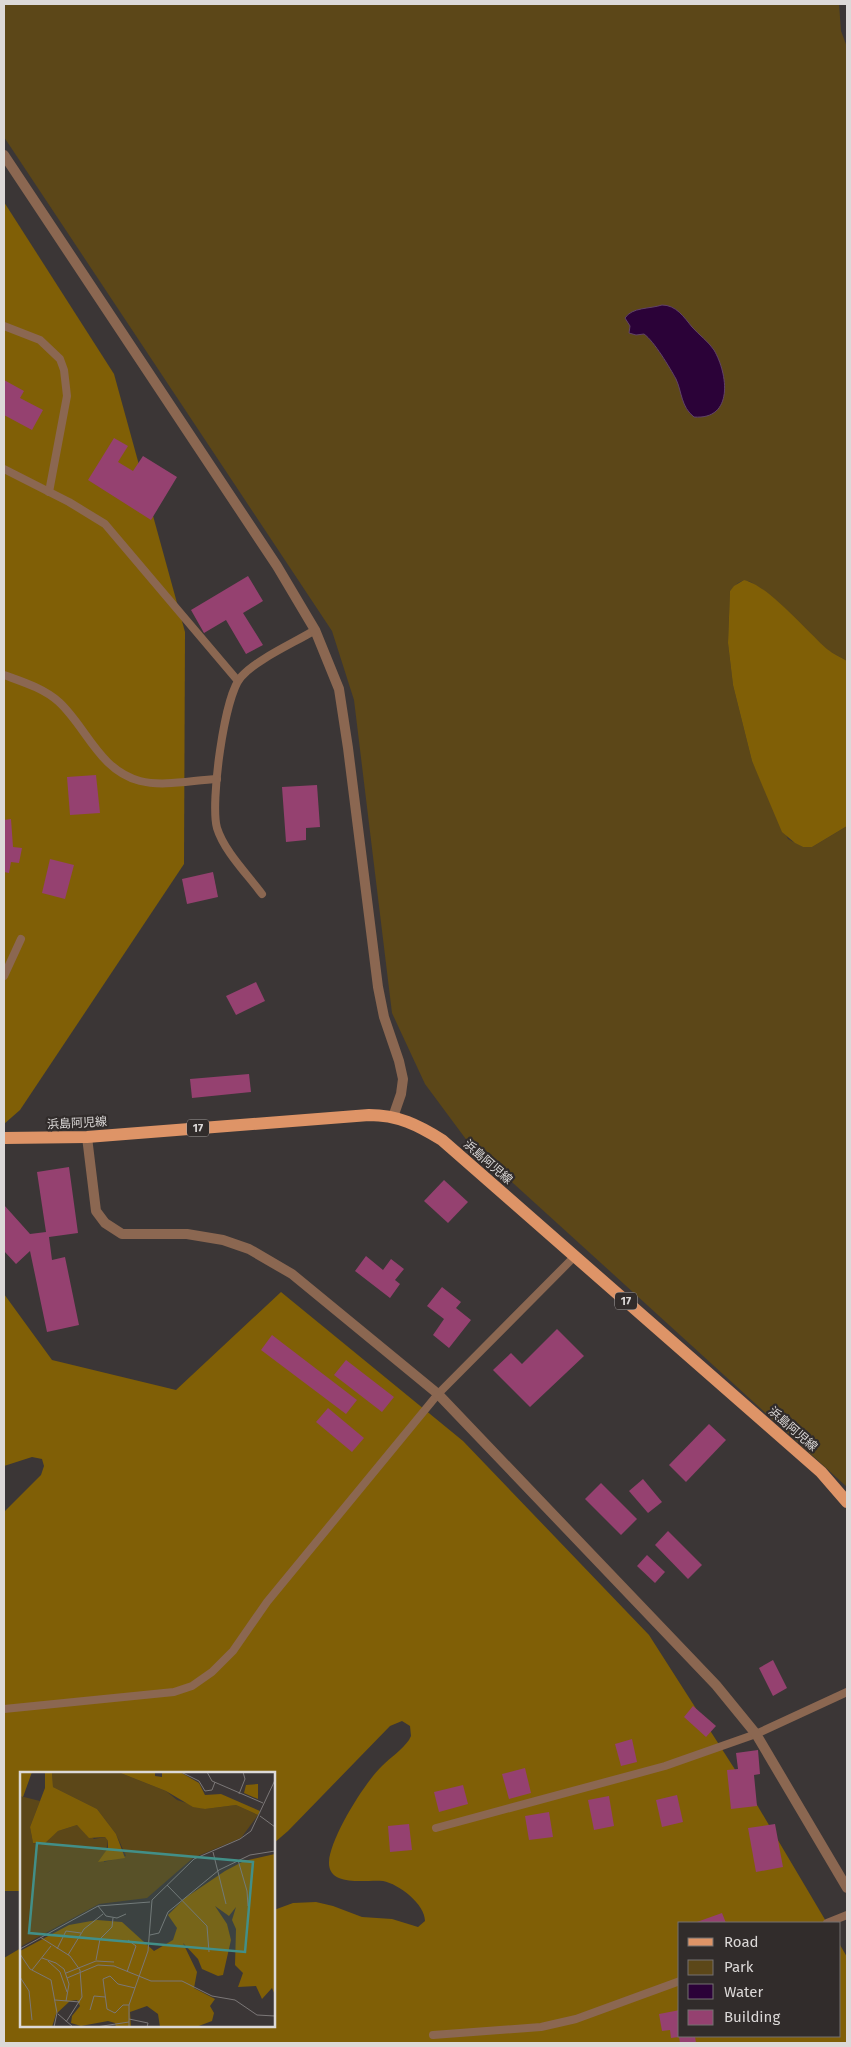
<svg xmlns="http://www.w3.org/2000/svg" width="851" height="2047" viewBox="0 0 851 2047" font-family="'Fira Sans','Noto Sans JP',sans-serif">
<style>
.green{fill:#5c4718}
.forest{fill:#805f06}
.water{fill:#2b0238;stroke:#604268}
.building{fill:#954170}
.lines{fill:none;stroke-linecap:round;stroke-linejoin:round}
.service{stroke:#8b6751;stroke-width:8}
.minor{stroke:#8b6751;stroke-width:10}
.tertiary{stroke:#8b6751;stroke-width:10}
.primary{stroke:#de9467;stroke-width:12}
.labels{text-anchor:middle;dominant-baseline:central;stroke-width:4.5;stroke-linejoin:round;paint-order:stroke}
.shield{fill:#312c2b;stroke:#a9a5a4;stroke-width:1}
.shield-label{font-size:11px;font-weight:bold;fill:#dcd9d8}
.street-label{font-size:12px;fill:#dcd9d8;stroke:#312c2b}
.inset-road{fill:none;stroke:#7b7777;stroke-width:1}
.view{fill:#428f88;fill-opacity:0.15;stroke:#428f88;stroke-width:2.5}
.inset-edge{fill:none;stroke:#dcd9d8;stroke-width:2.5}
</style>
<rect width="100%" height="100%" fill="#3b3636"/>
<!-- green -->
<path class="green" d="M4,4H839L841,31L847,47V661L829,651L751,582L744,580L738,583L730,591L728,643L733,685L752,761L788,839L803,847H812L847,826V1487L468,1142L425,1084L392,1013L354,700L332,631L4,137Z"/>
<!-- forest -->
<g class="forest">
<path d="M4,202L114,374L185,632L184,864L20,1110L4,1124Z"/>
<path d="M744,580C768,585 807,632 827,649C833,654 841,657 847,661V826L812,847H803L795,843L782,832L752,761L733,685L728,643L730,591L734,586Z"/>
<path d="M281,1292L463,1441L649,1635L750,1793L827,1923H680V2036H840V1945L847,1957V2043H4V1958L21,1948V2026H274V1910L293,1903L316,1902L333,1906L362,1917L392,1919L418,1927L425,1921C425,1904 399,1884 383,1881C368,1879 328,1888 329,1862C330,1838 365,1782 382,1766C391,1757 402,1750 409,1740L411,1736L410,1726L402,1721L390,1726L288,1831L274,1843V1773H21V1891H4V1512L41,1475L44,1466L42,1459L32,1457L4,1466V1294L52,1360L176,1390Z"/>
</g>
<!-- water -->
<path class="water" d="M662,305C676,305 684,317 692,327C699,335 708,341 714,350C728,374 734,420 694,417C681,407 682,392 676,379C670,368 654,341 644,334L636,335L629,333L630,326L625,318C632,307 650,309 662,305Z"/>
<!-- building -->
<g class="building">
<path d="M4,380L24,391L20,398L43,410L32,430L4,415Z"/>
<path d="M114,438L128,446L118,462L133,471L143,456L177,477L151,520L88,480Z"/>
<path d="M248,576L263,601L243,613L263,645L246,654L226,620L204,633L191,610Z"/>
<path d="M96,775L100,813L70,815L67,777Z"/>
<path d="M317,785L320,827L306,828V840L286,842L282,787Z"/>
<path d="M11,819L13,847L22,848L19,863L11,862L9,873L4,872V820Z"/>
<path d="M50,859L74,865L65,899L42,893Z"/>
<path d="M213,872L218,897L187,904L182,879Z"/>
<path d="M256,982L265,1001L236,1015L226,996Z"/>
<path d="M249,1074L251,1092L192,1098L190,1079Z"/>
<path d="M69,1167L78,1233L49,1237L52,1260L65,1257L79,1325L47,1332L30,1251L16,1264L4,1251V1205L30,1234L46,1232L37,1172Z"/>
<path d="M444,1180L468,1202L448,1223L424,1201Z"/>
<path d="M366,1256L383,1270L391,1259L404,1269L395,1280L400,1284L390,1298L355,1271Z"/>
<path d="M442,1287L461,1302L456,1308L471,1320L449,1348L433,1335L444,1319L427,1306Z"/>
<path d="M557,1329L584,1356L530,1407L493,1370L511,1353L522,1364Z"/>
<path d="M272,1335L357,1400L346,1414L261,1350Z"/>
<path d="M346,1360L394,1397L382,1412L334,1375Z"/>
<path d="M328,1408L364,1438L352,1452L316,1422Z"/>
<path d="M709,1424L726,1440L686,1482L669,1465Z"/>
<path d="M643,1479L662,1502L648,1513L629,1491Z"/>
<path d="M601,1483L637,1519L621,1535L585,1499Z"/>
<path d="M668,1531L702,1565L688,1579L655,1545Z"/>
<path d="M647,1555L665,1572L655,1583L637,1566Z"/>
<path d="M773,1660L787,1688L773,1696L759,1668Z"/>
<path d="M693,1706L716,1726L706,1737L684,1717Z"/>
<path d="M632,1739L637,1762L621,1766L615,1744Z"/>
<path d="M758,1750L760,1774L754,1775L757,1806L731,1809L727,1770L738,1769L736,1753Z"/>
<path d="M525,1768L531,1793L509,1799L502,1774Z"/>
<path d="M463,1785L468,1804L439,1812L434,1792Z"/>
<path d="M677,1795L683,1822L662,1827L656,1800Z"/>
<path d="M609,1796L614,1826L594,1830L588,1800Z"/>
<path d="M549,1812L553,1837L529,1840L525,1816Z"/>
<path d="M409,1824L412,1850L390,1852L388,1826Z"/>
<path d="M775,1824L783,1867L756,1872L748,1828Z"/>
<path d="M722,1913L726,1923H694Z"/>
<path d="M680,2010V2036H695L696,2043H680L679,2037L671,2038L670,2030L662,2031L659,2014Z"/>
</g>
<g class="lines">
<!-- service -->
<g class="service">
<path d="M4,326L40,340L60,359L64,370L67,396L49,492"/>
<path d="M4,469L69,502L105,524L238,681"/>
<path d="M4,675C23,682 43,688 59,702C87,728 99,770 140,781C164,787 193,780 217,779"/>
<path d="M262,894C248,875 224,851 217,828C210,804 224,696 241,677C257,659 294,643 315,630"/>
<path d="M4,976L21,939"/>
<path d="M4,1709L174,1692L192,1686L212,1672L233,1651L267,1602L438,1394L575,1256"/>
<path d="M436,1828L665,1766L756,1734L847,1692"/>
<path d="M827,1923L847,1915"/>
<path d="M433,2035L541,2027L576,2019L680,1981"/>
</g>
<!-- minor -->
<path class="minor" d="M87,1137L96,1211L105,1223L122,1234H187L223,1240L249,1249L292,1274L438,1394L716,1685L756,1734L847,1888"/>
<!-- tertiary -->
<path class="tertiary" d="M4,155L277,566L315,630L339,689L348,748L378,987L384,1017L399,1061L403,1079L401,1094L393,1117"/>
<!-- primary -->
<path class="primary" d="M4,1138L87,1137L369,1115C398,1115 418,1125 442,1140L821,1472L847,1502"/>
</g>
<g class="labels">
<!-- shield labels -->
<g class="shield">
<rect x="187" y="1119.5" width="22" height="17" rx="4"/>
<rect x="615" y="1292.5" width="22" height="17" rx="4"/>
</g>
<g class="shield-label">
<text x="198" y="1128">17</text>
<text x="626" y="1301">17</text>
</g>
<!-- street labels -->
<g class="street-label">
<text transform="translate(77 1123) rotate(-3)">浜島阿児線</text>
<text transform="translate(488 1162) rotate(41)">浜島阿児線</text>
<text transform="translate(793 1429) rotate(41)">浜島阿児線</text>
</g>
</g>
<!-- overview -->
<g transform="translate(20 1772)">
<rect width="255" height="255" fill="#3b3636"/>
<path d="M32,0H98L146,19L157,28L185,37L216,33L238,43L221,66L173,86L127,126L79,132L0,175V24L20,29L10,55L13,71L20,73L38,59L57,53L74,67L85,65L88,69L84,90L106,84L96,62L77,37L33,15Z" fill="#5c4718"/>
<path d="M0,0H12L3,25L0,24ZM25,0H32L33,15L77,37L96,62L105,86L78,90L88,76V69L85,65L69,66L57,53L38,59L24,72L13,71L10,55L25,16ZM98,0H135V4L142,5V0H160L179,11L185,23L201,22L240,39L238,43L216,33L185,37L173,35L146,19ZM238,12V27L224,21L226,13ZM255,82V223L252,216L242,227L236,214L218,215L223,201L215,193L216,157L212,148L216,135L209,144L195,134L207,152L211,168L203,203L198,204L182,197L178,187L163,171L177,200L174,216L195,227L190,234L194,241L192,249L176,255H140L138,242L127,234L110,240L111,255H96L95,251L88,249L61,254L51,251L52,244L60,234L57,228L50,229L36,242L32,255H0V179L49,153L77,148L102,150L134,179L153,168L157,156L148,143L165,126L205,99L224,89Z" fill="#805f06"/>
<path class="inset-road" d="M161,0L179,9L185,19L192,18L195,10M187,0L192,9L243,31M219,22L225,7L223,0M240,44L255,55M193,80L206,132M218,88L227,119L228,134M147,113L187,154L189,180M78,134L86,144L97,146L106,142M130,163L139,161L148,140L199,98L230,83L255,79M20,165L50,184L60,198L62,225L46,250M0,177L78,134L130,130M37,177L46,159L61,161M0,182L10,197L31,208L37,241L34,255M48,183L64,157L83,142M22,186L36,191L44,197L49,212L46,229M76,188L80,167L92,155L93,146M28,189L40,200L47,220M12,198L31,174M107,200L116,174L108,168M46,201L76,189L94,190M0,205L9,219L12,248M47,206L78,193L94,194L131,209H162L192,224L215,228L237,243L255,244M35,228L60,230M109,233H103L95,241L87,237L83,207L90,204L98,212L115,216M70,238L74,224L85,225M38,242L53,255M109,247L128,251L127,255M76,255L109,250M109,255V233L128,179L132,128L174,87L220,67L231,59L255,8"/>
<path class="view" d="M17,71L233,90L225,180L9,161Z"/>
<rect width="255" height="255" class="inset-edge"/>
</g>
<!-- border -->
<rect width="851" height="2047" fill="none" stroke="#dcd9d8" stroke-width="10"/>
<!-- legend -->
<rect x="678" y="1922" width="162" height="115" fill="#312c2b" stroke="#757170"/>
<rect x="688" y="1938" width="25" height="8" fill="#de9467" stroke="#757170"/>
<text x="724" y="1947" font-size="15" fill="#dcd9d8">Road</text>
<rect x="688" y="1960" width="25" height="15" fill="#5c4718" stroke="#757170"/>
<text x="724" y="1972" font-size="15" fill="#dcd9d8">Park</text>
<rect x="688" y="1984" width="25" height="15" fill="#2b0238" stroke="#757170"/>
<text x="724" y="1997" font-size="15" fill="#dcd9d8">Water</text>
<rect x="688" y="2010" width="25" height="15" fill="#954170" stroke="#757170"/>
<text x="724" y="2022" font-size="15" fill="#dcd9d8">Building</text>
</svg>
